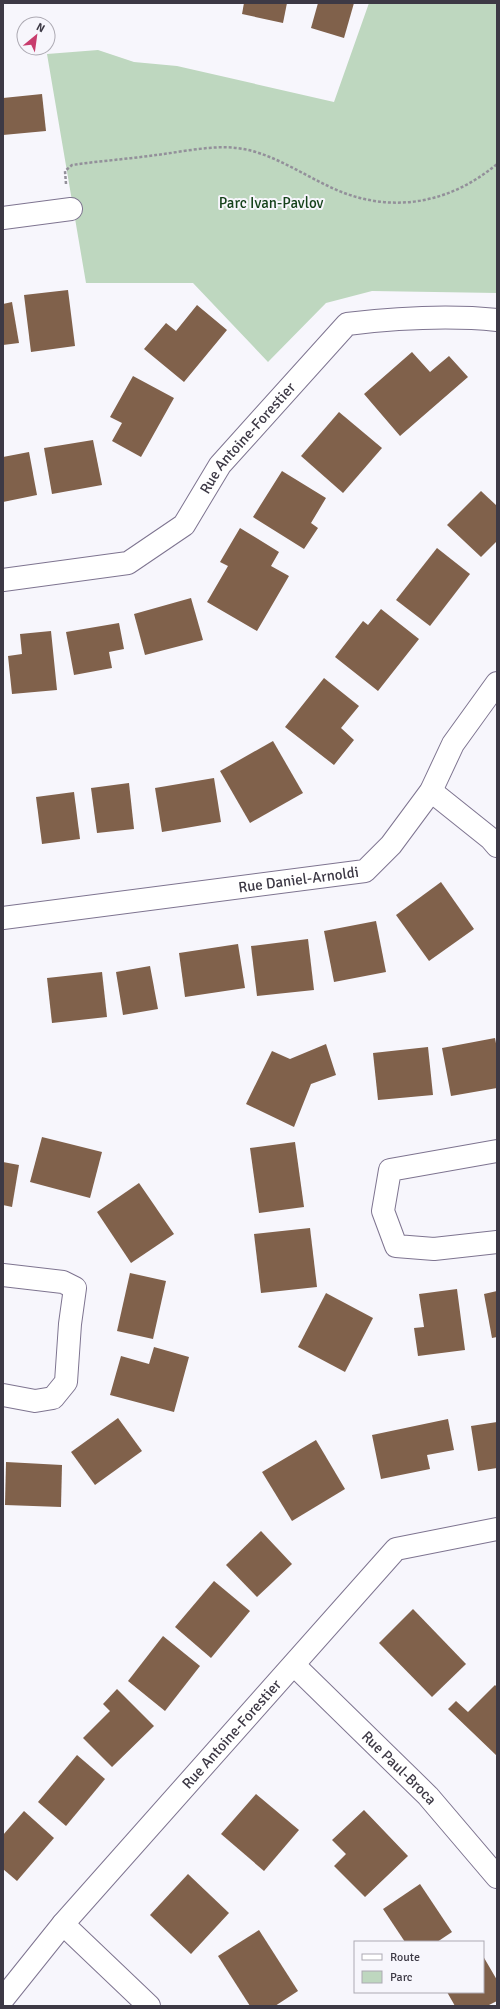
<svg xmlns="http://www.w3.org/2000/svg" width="500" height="2009" viewBox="0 0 500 2009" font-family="Signika,sans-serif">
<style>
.green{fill:#bed7bf}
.building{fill:#80614b}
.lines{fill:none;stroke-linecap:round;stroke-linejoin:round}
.minor-casing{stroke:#7e7490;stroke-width:24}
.path{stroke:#93909a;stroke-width:2.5;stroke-dasharray:3 2;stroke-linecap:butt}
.minor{stroke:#fff;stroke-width:22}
.labels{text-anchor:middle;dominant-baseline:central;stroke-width:4;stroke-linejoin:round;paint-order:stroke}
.park-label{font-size:15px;fill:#16421b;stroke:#f7f6fc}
.street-label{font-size:15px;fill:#3d3945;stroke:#f7f6fc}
</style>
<rect width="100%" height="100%" fill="#f7f6fc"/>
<!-- green -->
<path class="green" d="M369,3H497V293L372,291L326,303L268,362L193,283H86L47,54L98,50L134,62L177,66L334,102Z"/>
<!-- building -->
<g class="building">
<path d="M244,3H287L283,23L242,14Z"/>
<path d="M318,3H354L344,38L311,28Z"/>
<path d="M42,94L46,131L3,135V98Z"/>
<path d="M68,290L75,346L31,352L24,295Z"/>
<path d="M12,302L19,343L3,345V304Z"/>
<path d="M197,305L227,330L184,382L144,349L166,323L176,331Z"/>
<path d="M412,352L430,372L449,356L468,377L400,436L364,394Z"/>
<path d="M133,376L174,398L141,457L112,441L122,423L110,417Z"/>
<path d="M339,412L382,448L343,493L301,456Z"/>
<path d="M93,440L102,485L52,494L44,448Z"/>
<path d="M29,452L37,495L3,502V457Z"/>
<path d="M282,471L326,498L311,523L318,528L304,549L253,517Z"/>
<path d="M481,491L497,506V541L481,557L447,525Z"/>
<path d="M240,528L279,552L271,566L289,576L257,631L207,602L228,566L220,562Z"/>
<path d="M437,548L470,574L430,626L396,600Z"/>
<path d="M191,598L203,640L145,655L134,614Z"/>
<path d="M381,609L419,639L378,691L335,657L363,621L368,625Z"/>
<path d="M119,623L124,649L109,652L112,668L74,675L66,632Z"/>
<path d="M51,631L57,690L12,694L8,656L22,654L20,634Z"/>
<path d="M324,678L359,706L341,728L354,740L334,765L285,727Z"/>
<path d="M273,741L303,793L250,823L220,771Z"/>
<path d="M214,778L221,822L162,832L155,788Z"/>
<path d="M129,783L134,829L97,833L91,788Z"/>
<path d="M74,792L80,839L42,844L36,797Z"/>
<path d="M441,882L474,929L429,961L396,915Z"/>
<path d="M376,921L386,972L334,982L324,931Z"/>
<path d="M308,939L314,990L257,996L251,946Z"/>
<path d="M238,944L245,988L185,997L179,953Z"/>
<path d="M150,966L158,1009L123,1015L116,972Z"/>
<path d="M102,972L107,1017L52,1023L47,978Z"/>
<path d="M495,1038L497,1049V1088L451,1096L442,1048Z"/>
<path d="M326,1044L336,1075L311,1084L294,1127L246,1104L272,1051L290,1059Z"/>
<path d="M428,1047L433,1095L378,1100L373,1053Z"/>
<path d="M42,1137L102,1152L90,1198L30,1182Z"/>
<path d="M295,1142L304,1207L259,1213L250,1148Z"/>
<path d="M3,1162L19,1165L12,1207L3,1205Z"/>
<path d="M139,1183L174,1234L131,1263L97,1212Z"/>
<path d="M310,1228L317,1287L261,1293L254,1234Z"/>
<path d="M130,1273L166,1281L153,1339L117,1331Z"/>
<path d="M457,1289L465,1350L418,1356L414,1328L424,1327L419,1294Z"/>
<path d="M497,1291V1337L492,1338L484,1294Z"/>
<path d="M326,1293L373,1318L345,1372L298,1347Z"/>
<path d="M154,1347L189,1357L174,1412L110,1395L121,1356L149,1364Z"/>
<path d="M118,1418L142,1451L95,1485L71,1452Z"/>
<path d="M448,1419L454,1450L427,1455L430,1469L381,1479L372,1435Z"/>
<path d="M497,1422V1468L478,1471L471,1426Z"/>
<path d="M316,1440L345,1489L292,1521L262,1472Z"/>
<path d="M6,1462L62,1465L61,1507L5,1505Z"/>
<path d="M261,1531L292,1564L257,1597L226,1565Z"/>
<path d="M214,1581L250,1611L211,1658L175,1627Z"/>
<path d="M413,1609L466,1664L432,1697L379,1643Z"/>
<path d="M163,1636L200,1666L165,1711L128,1681Z"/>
<path d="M495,1685L497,1687V1756L448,1709L456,1701L468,1712Z"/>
<path d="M117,1689L154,1726L112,1767L83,1738L110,1711L103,1704Z"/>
<path d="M77,1755L105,1779L66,1826L38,1802Z"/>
<path d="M256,1794L299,1830L264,1871L221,1834Z"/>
<path d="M364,1810L408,1856L365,1897L334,1866L346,1854L332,1840Z"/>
<path d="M24,1811L54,1838L17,1881L3,1869V1835Z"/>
<path d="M188,1874L229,1913L191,1954L150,1915Z"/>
<path d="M420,1884L452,1932L437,1942H405L383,1909Z"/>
<path d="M259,1930L298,1991L275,2006H250L218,1956Z"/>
<path d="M483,1956L497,1980V2001L487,2006H455L447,1992H483Z"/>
</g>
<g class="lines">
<defs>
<g id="minor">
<path d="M3,218L71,209"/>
<path id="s1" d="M3,580L128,563L184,525L220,465L347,324C397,318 447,315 497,320"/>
<path d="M431,791L491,839L497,846"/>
<path id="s2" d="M3,918L365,871L391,845L431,791L453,744L497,683"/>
<path d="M497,1151L390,1170L383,1211L396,1246L434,1249L497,1242"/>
<path d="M3,1275L63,1282L75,1288L70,1324L66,1382L53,1398L35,1401L3,1395"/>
<path id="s3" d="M294,1665L428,1796L497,1877"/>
<path d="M63,1924L149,2006"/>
<path id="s4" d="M3,1999L63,1924L396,1549L497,1529"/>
</g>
</defs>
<!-- minor casing -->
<use href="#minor" class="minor-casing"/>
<!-- path -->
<path class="path" d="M66,184L65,171L72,165C99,161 128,159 156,155C182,152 211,145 237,148C269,152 297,171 326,185C385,215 447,206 497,164"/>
<!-- minor -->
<use href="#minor" class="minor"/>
</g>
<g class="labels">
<!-- park labels -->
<g class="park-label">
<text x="271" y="203">Parc Ivan-Pavlov</text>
</g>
<!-- street labels -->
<g class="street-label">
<text stroke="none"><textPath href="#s1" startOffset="302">Rue Antoine-Forestier</textPath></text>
<text stroke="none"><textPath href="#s2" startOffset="298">Rue Daniel-Arnoldi</textPath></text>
<text stroke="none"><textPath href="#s4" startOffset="350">Rue Antoine-Forestier</textPath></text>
<text stroke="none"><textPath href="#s3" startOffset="147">Rue Paul-Broca</textPath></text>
</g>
</g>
<!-- border -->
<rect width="500" height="2009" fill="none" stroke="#3d3945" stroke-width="8"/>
<!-- legend -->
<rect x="354" y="1941" width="130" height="52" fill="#f7f6fc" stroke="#adaab3"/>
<rect x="362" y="1954" width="20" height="6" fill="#ffffff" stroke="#adaab3"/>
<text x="390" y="1961" font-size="12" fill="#3d3945">Route</text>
<rect x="362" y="1971" width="20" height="12" fill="#bed7bf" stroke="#adaab3"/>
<text x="390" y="1981" font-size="12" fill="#3d3945">Parc</text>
<!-- north arrow -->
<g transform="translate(36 36) rotate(29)"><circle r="19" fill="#f7f6fc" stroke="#adaab3"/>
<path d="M0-3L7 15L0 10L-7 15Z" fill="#c83c6d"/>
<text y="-6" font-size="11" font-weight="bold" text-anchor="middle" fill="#3d3945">N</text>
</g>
</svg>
